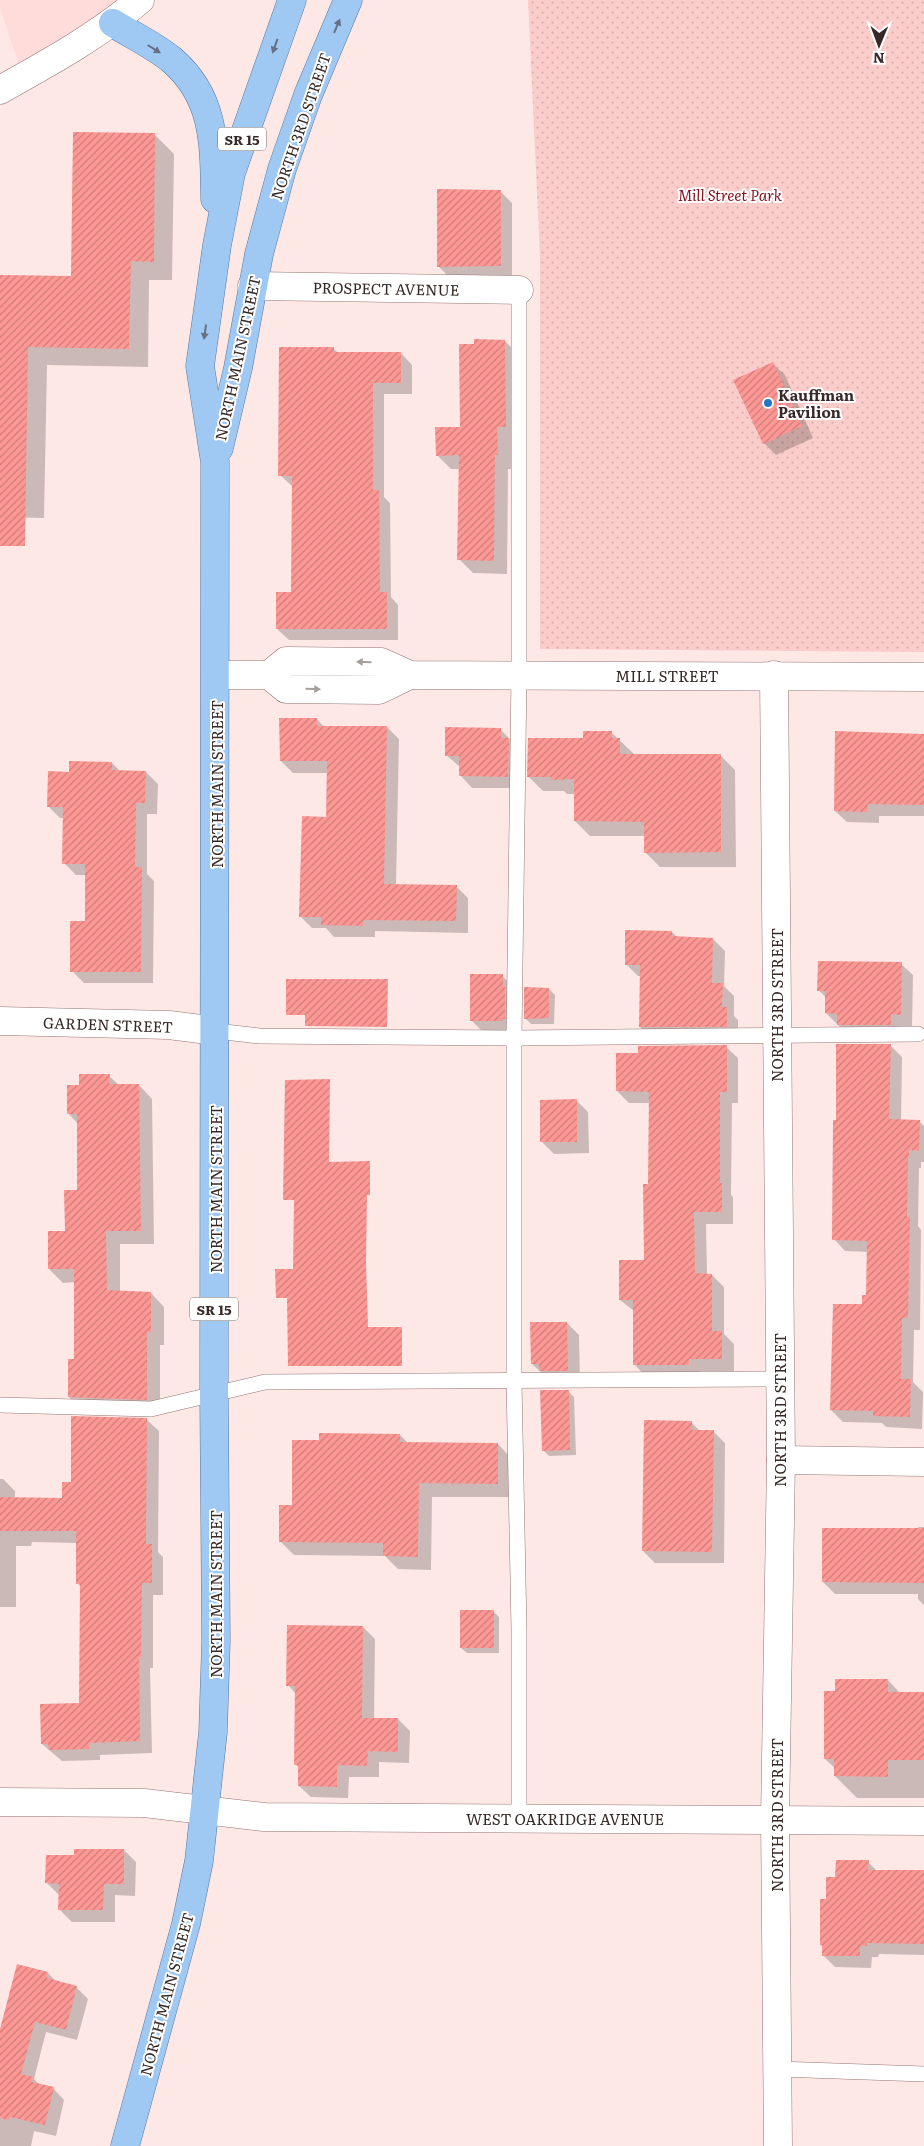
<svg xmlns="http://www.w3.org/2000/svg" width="924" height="2146" viewBox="0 0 924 2146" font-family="Literata,serif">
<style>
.built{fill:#ffdbd9}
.park{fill:url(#park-dots)}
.shadow{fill:#0003}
.building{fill:url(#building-hatch)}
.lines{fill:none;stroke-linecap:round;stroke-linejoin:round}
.service-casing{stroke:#947472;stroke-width:16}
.minor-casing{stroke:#947472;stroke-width:29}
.secondary-casing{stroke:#947472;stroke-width:29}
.primary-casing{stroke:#5179a5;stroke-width:29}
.service{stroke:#fff;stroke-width:15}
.minor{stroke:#fff;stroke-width:28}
.secondary{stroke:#fff;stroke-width:28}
.primary{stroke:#9fc8f2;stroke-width:28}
.oneway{fill:#657183}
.oneway2{fill:#a59f9e}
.poi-dot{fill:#2177c5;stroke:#fff;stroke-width:2}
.labels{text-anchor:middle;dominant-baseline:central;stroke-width:4;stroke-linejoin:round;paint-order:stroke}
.shield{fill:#fff;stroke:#726968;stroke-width:1}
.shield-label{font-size:14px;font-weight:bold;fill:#362928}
.street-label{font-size:15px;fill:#362928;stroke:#fff}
.park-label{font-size:15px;font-style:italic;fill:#870f1e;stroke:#fff}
.poi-label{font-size:15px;font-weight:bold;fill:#362928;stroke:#fff;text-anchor:start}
</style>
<defs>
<pattern id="park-dots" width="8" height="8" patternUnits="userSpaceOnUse" patternTransform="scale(1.25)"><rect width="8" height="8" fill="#fbcdca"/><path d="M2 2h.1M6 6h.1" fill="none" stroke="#d8b0ae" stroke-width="1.8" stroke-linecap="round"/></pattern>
<pattern id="building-hatch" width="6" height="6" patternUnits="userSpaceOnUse" patternTransform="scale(1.25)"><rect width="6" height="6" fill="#fd9895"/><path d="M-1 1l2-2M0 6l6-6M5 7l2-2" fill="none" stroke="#ce7c7a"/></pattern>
</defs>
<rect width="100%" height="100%" fill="#fee8e6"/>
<!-- built -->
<path class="built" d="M0,0H140L23,77L0,8Z"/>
<!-- park -->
<path class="park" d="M528,0H924V652L540,649V257Z"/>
<!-- shadow -->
<g class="shadow">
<path d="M155,135L174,154L172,280H149L148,367L47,365L44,518L0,517V276L72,277Z"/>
<path d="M500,191L512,203V278H450L438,266Z"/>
<path d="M505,341L519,355L520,441L511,440V469H508L507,574L473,573L459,559L460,469H451L437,455L462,428L475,345Z"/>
<path d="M333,348L339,354L401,353L412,365V394H384V497L390,503L391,597L398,605V640H289L277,629L293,593V487L280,475Z"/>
<path d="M773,364L785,375L813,438L776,455L764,443Z"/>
<path d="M317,719L324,727H387L399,739L396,885L456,886L468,898V933L375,931V937H334L326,928H312L300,916L327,818L328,773H293L281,761Z"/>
<path d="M500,729L512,741L520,788H472L461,776L460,767L446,755Z"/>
<path d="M612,733L634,754L720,755L735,770L736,867H660L645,852V836H590L575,821V794H567L564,791H543L528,776L584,739Z"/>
<path d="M924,736V816H879V823L847,822L835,811Z"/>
<path d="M112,763L120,771L146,772L158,784L157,814H147V874L154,881L153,983H84L72,971L86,922V875H76L64,863V818H60L48,806L70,774Z"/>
<path d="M672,932L678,938L713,939L725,951L724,986L734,996V1016L738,1020V1038L652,1039L640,1027L641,976H638L626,964Z"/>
<path d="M901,964L913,975L912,1026H902V1036L850,1037L826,1013L827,998L818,990Z"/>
<path d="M502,976L514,987L516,1030L483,1032L471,1020Z"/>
<path d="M549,989L555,995L554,1024H531L525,1018Z"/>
<path d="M890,1045L902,1057L901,1121H919L924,1126V1162H921V1168H919L918,1226L921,1230L920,1330H914L913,1382L923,1392L922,1429L886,1427L882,1423L843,1422L831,1410L867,1296L868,1252L845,1251L834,1239L837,1121Z"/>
<path d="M726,1047L738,1058V1103H732L731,1195L733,1197V1224H706L707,1275H712L724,1287V1334L734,1344V1371H700V1377H646L635,1365L634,1311L620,1300L645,1262L649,1186L650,1103H629L617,1091Z"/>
<path d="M109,1076L119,1085H139L152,1099L154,1244H120V1292L151,1293L164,1307V1345H160V1413L83,1411L69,1397L75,1360V1282L63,1283L49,1269L66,1232L79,1191L78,1124L68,1113L80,1086Z"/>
<path d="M576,1100L588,1112L589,1153L554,1154L542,1142Z"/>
<path d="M567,1323L579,1335L580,1382L544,1375L532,1364Z"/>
<path d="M568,1391L574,1397L576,1455L549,1456L543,1450Z"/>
<path d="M147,1420L159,1431L158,1552L163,1557V1595H153V1668H150L152,1753L100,1755V1760L62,1761L42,1744L80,1705L81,1587L77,1583V1543L32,1542L31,1546H16V1607H0V1479H3L15,1491V1498L63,1499L73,1483Z"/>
<path d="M691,1422L700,1431H713L725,1443L724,1563H655L643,1551Z"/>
<path d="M400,1435L408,1443L498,1444L511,1458V1497H432L431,1570L398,1569L385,1556L294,1555L280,1541L320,1442Z"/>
<path d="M918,1527H924V1605L918,1599V1594H835L823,1582L918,1530Z"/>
<path d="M493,1611L499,1617V1653H467L461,1648Z"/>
<path d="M363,1627L375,1639L374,1719H398L410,1731L409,1763L379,1762V1777H349L348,1798L311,1797L299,1786V1768L295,1764L296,1694L288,1685Z"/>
<path d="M888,1680L900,1693H924V1798H857L835,1776L836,1769L825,1759L836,1693Z"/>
<path d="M124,1850L136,1862L135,1896L115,1895V1922H72L60,1910L59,1895L47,1883Z"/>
<path d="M868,1862L877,1871H924V1955L879,1954L878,1957H872L871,1968L835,1967L823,1955V1947L821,1945L827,1900L837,1878Z"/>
<path d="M48,1973L57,1982L76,1987L88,1999L77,2040L46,2032L34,2079L40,2085L53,2088L64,2100L56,2136L34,2131L31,2146H0V2034Z"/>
</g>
<!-- building -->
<g class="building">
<path d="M73,132L155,133L154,262L131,261L129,349L28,347L25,546H0V275L71,276Z"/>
<path d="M437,189L501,190V266L437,267Z"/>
<path d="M474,339L505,340L506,427H497L498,455H495L494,561L457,560L459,455L436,456L435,427H460L459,344H474Z"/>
<path d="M279,347H334V352H401V383H373V490H379L380,592H387V629H276V592H291L292,476H278Z"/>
<path d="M773,362L802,426L763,444L733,380Z"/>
<path d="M279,718H317V726H387L384,884L457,885L456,921L364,920L363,926L321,925V917H299L302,816L326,817L327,761H280Z"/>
<path d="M445,727L501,728V738H509L508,777L459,776V756H445Z"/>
<path d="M583,731H612V738H620V754H721V852L644,853V822L574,821V779L551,780V777H527L528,738H583Z"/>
<path d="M835,731L924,734V805L868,804L867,812L834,811Z"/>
<path d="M69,761L112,762V770L146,771L145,803H136L135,867H142L141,972H70V921H85V864H62L63,807H47L48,771L69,772Z"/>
<path d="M625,930L672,931V936L713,938L712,983H723L722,1007H727V1027H639L640,965H625Z"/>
<path d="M818,961L902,962L901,1015L891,1014V1025H837V1014L825,1013V991H817Z"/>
<path d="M470,974H503V987H505V1019H502V1021H470Z"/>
<path d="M286,979H388L387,1027L305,1026V1015H286Z"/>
<path d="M524,987L549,988V1018L524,1019Z"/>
<path d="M836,1044H891L889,1119L920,1120L919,1151L909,1150V1157H908L907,1217H910L908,1318H902L901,1379H911L910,1417L873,1416V1411L830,1410L833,1304H862V1295H866L867,1241L832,1240L833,1120H836Z"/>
<path d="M727,1045V1092H720V1183H722V1212H694L695,1273L712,1274V1331H722V1359H689V1365H633V1300H619V1260H644L643,1184H648L649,1092L616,1091V1053H638V1046Z"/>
<path d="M79,1074H110L109,1084H139L141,1231H106L107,1290L151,1292V1332H147V1400L68,1397V1359H74V1269H48V1231H65L64,1190H77V1114H67V1085H79Z"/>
<path d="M330,1079L329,1162L370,1161V1195H367L366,1262L368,1327H402V1366H288L287,1298H276L275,1269H293L294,1200H283L285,1080Z"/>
<path d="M577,1099V1142H540V1100Z"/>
<path d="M530,1322H567L568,1371H539V1364H531Z"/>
<path d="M540,1390H569L570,1450L542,1451Z"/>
<path d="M71,1416L147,1418L146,1544H152V1583H142L141,1657H139L140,1741L89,1743V1749L49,1750L48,1744H41L40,1704L79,1703L80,1584H76V1531H0V1497L62,1498V1482H71Z"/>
<path d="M644,1420L692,1421V1430H714L712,1552L642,1551Z"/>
<path d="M319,1433L400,1434V1442L498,1443V1484L419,1483L418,1557L383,1556V1543L279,1542V1505H292V1440H319Z"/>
<path d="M822,1528H924V1583L822,1582Z"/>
<rect x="460" y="1610" width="34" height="38"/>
<path d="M287,1625L363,1626L362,1718H398V1752L368,1751L367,1766L337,1765V1787L298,1786V1765H294L295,1686H286Z"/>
<path d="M835,1679H888V1692H924V1760H888V1777L834,1776V1759H824V1691H835Z"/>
<path d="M74,1849H124V1884H104L103,1910H58L59,1884L45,1883L46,1855H74Z"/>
<path d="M836,1860H869L868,1870H924V1944L867,1943V1946H860V1956H822V1945H820V1899H826V1877H835Z"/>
<path d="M17,1964L48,1972L47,1978L77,1986L66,2030L35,2022L21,2074L33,2077L32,2082L54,2087L45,2125L10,2117L9,2120L0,2118V2029Z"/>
</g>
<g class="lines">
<defs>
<g id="service">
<path d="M519,290V675L514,1038V1382L519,1629V1818"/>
<path d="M216,1031L259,1036L514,1038L918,1034"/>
<path d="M0,1405L151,1409L265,1382L779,1379"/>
<path d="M777,2069L924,2074"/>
</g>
<g id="minor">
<path d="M252,286L519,290"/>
<path d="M216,675H269L286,689L379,690L410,675"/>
<path d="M269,675L286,661L381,662L410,675L924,677"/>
<path d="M774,675L781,1460L775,1819L778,2146"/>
<path d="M0,1021L169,1025L216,1031"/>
<path d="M781,1460L924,1462"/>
<path d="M0,1802L144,1803L264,1817L924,1821"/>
</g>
<path id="secondary" d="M0,90C50,62 96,37 140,0"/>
<g id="primary">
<path d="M113,23C132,35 155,46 172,60C216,98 214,146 215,199"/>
<path d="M219,448L238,368L259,254L282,169L308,95L348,0"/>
<path d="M125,2146L186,1924L199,1861L213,1732L216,1641L214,1394L215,462L200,366L217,245L231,173L292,0"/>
</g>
</defs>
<!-- service casing -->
<use href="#service" class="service-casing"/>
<!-- minor casing -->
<use href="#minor" class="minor-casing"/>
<!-- secondary casing -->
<use href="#secondary" class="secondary-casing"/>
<!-- primary casing -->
<use href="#primary" class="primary-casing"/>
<!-- service -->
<use href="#service" class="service"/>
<!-- minor -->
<use href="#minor" class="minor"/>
<!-- secondary -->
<use href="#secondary" class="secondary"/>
<!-- primary -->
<use href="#primary" class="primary"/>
</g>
<!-- one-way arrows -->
<defs><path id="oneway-solid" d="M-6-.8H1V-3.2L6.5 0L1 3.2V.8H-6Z" transform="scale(1.25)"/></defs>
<g class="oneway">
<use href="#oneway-solid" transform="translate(337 26) rotate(-67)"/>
<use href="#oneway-solid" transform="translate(275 46) rotate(110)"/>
<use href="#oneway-solid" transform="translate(154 49) rotate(32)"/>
<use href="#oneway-solid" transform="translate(205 332) rotate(98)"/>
</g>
<g class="oneway2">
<use href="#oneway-solid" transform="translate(364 662) rotate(-179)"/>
<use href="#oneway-solid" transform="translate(313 689) rotate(1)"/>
</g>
<!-- markers -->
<circle class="poi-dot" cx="768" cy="403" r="5"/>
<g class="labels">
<!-- shield labels -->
<g class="shield">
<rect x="218" y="127.5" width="48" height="23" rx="4"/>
<rect x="190" y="1297.5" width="48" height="23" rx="4"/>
</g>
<g class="shield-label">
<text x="242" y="139">SR 15</text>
<text x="214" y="1309">SR 15</text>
</g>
<!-- street labels -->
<g class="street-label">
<text transform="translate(300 126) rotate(-71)">NORTH 3RD STREET</text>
<text transform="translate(386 288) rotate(1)">PROSPECT AVENUE</text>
<text transform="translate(237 358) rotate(-78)">NORTH MAIN STREET</text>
<text x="667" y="675">MILL STREET</text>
<text transform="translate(216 784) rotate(-90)">NORTH MAIN STREET</text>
<text transform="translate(776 1005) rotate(-90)">NORTH 3RD STREET</text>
<text transform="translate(108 1024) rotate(2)">GARDEN STREET</text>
<text transform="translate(215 1189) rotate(-90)">NORTH MAIN STREET</text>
<text transform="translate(779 1410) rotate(-90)">NORTH 3RD STREET</text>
<text transform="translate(215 1594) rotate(-90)">NORTH MAIN STREET</text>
<text transform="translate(776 1815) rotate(-90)">NORTH 3RD STREET</text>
<text x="565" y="1818">WEST OAKRIDGE AVENUE</text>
<text transform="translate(166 1994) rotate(-75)">NORTH MAIN STREET</text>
</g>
<!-- park labels -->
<g class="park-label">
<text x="730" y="194">Mill Street Park</text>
</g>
<!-- poi labels -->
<g class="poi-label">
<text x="778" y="394">Kauffman<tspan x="778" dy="17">Pavilion</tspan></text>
</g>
</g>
<!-- north arrow -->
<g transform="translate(879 45) rotate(181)" stroke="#ffffff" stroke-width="4" paint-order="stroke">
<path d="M0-4L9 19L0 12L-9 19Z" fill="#362928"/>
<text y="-8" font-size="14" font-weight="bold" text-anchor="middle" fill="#362928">N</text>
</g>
</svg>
